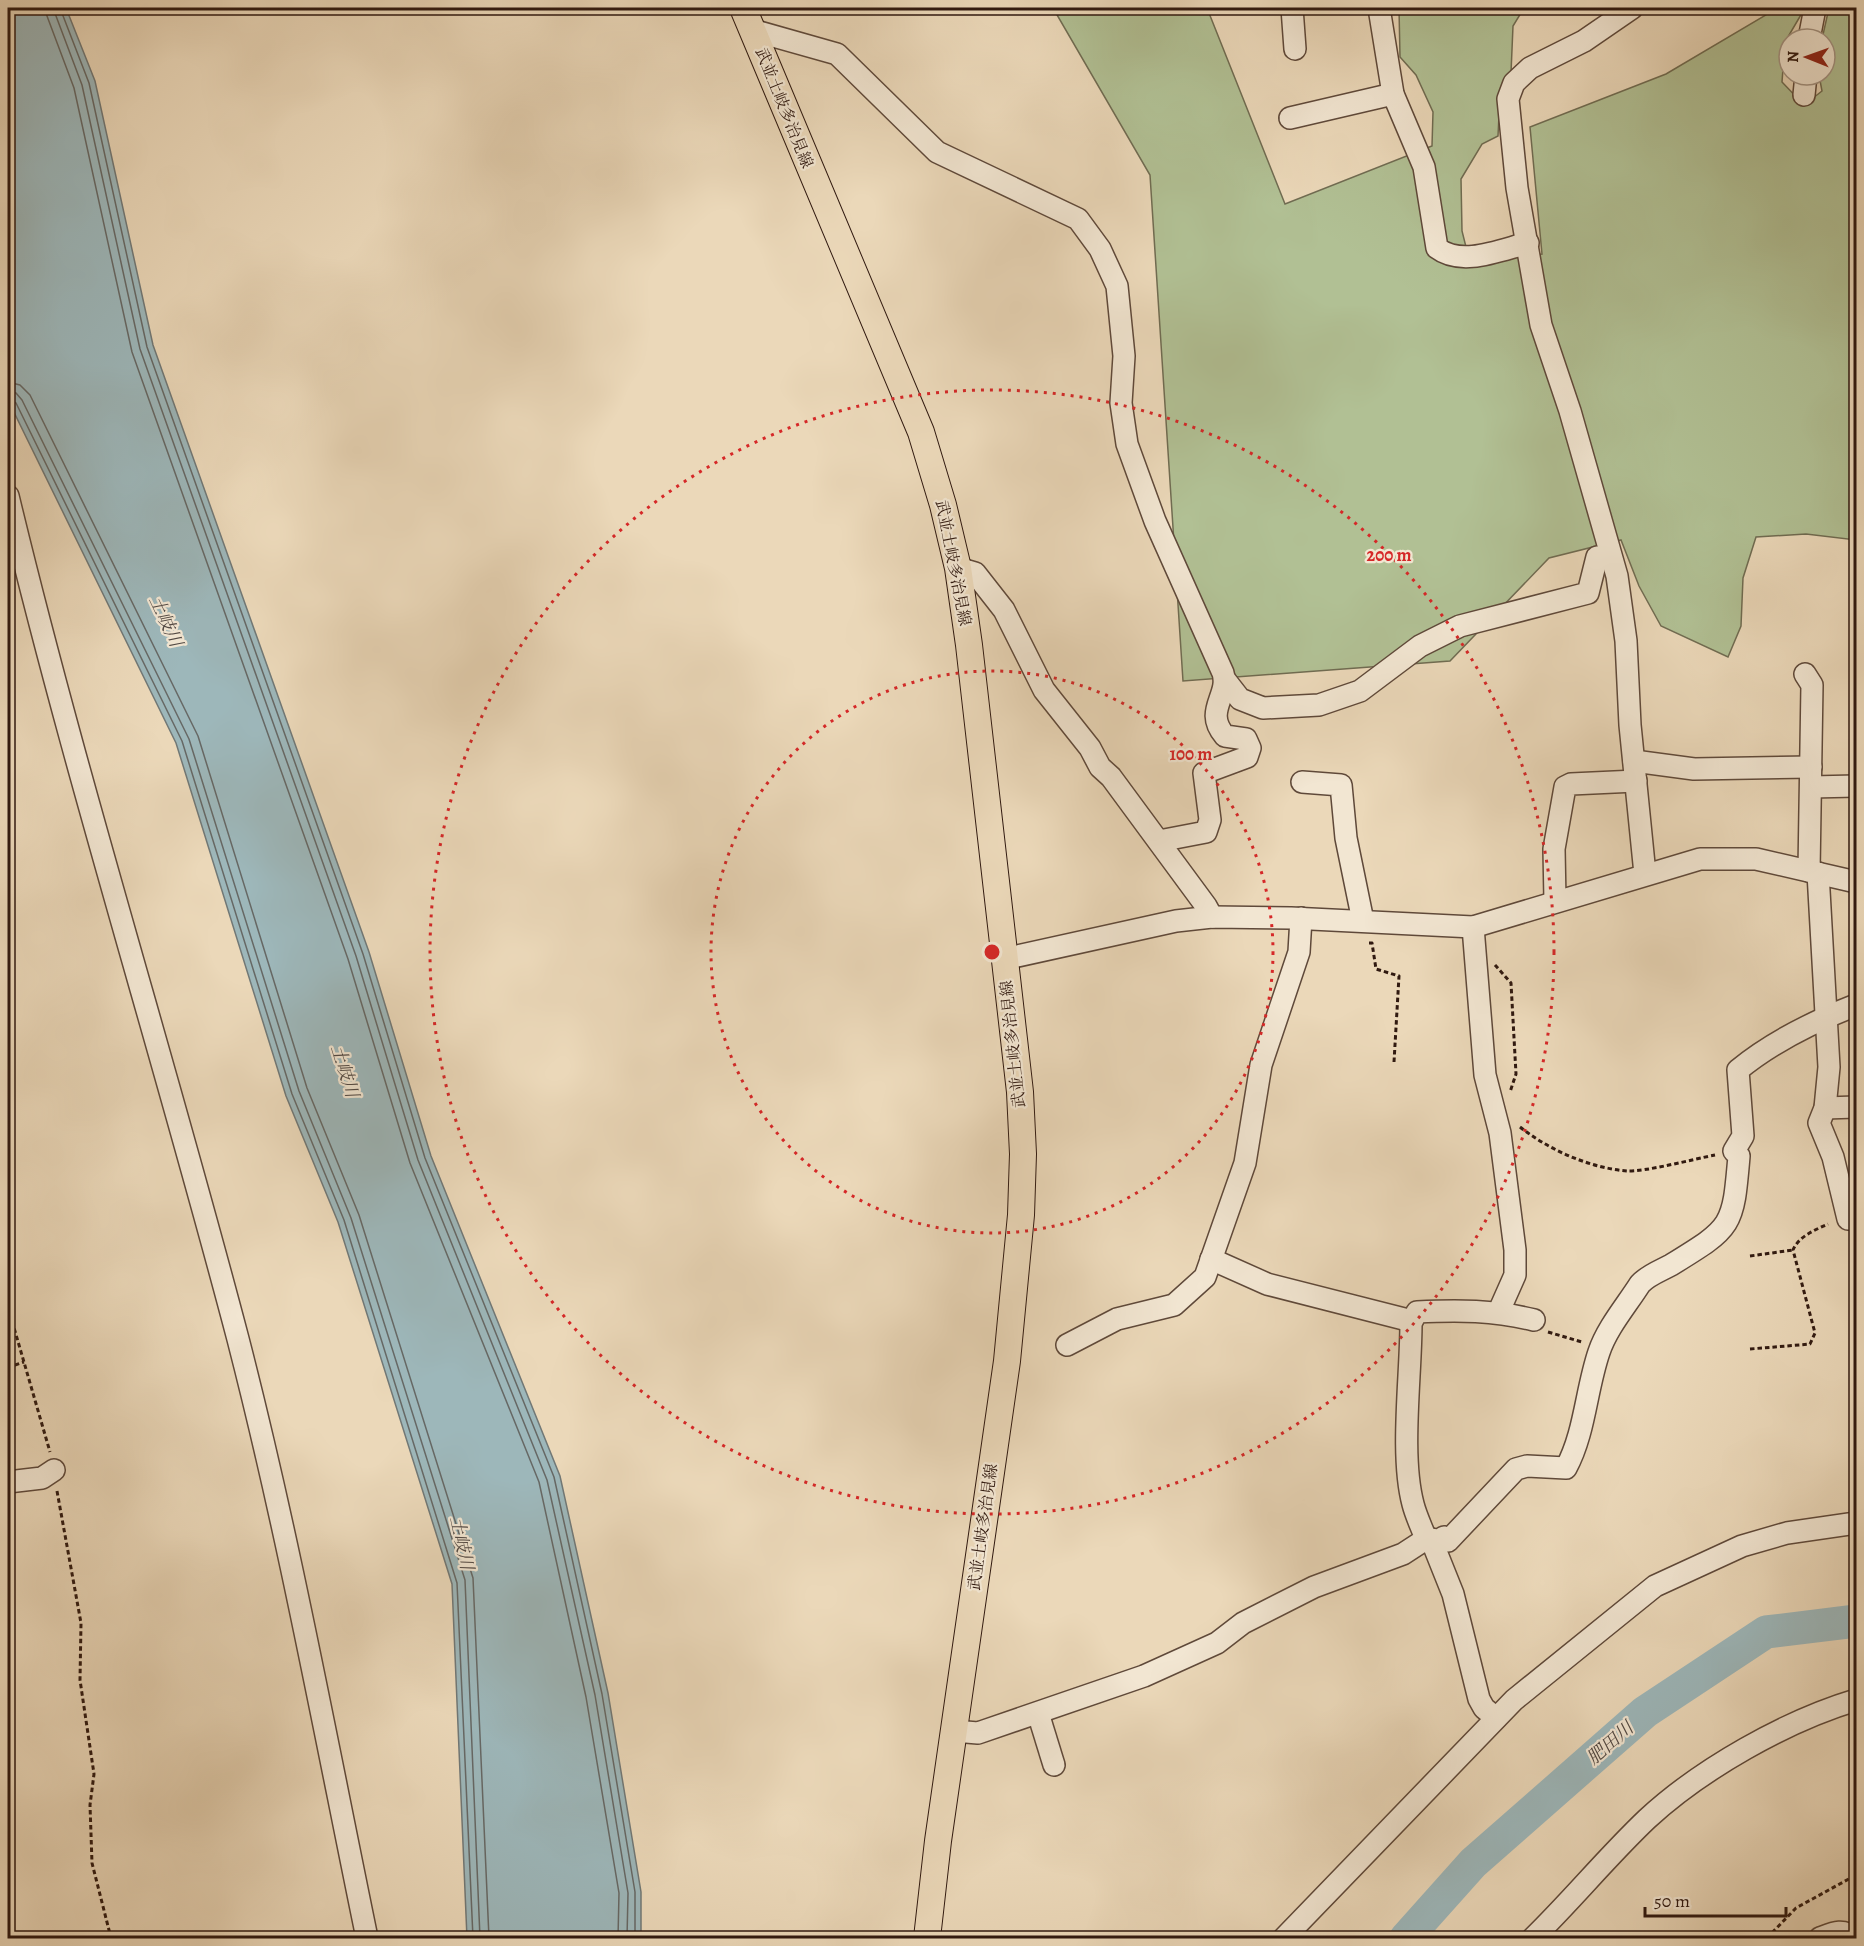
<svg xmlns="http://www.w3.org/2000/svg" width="1864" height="1946" viewBox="0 0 1864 1946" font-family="Alegreya,'Noto Serif JP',serif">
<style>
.green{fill:#b1c094;stroke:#706c52;stroke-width:1.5}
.water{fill:#9db7ba;stroke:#717876;stroke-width:1.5}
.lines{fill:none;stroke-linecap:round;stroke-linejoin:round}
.shore{stroke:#666865;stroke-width:1.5}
.river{stroke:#9db7ba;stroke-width:33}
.minor-casing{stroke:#5f493a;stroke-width:24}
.major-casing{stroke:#301910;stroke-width:28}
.path{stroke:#301910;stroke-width:3;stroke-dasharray:4.5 3;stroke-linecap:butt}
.minor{stroke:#f2e6d2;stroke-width:21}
.major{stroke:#ebd8b9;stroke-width:26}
.ring{fill:none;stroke:#d62828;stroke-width:3;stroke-dasharray:3 6}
.labels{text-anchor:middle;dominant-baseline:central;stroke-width:4.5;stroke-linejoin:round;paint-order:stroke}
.street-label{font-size:16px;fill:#301910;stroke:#f2e6d2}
.water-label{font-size:18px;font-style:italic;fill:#514843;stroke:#f2e6d2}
.centre{fill:#d62828;stroke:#f2e6d2;stroke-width:3}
.ring-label{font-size:18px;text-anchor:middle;font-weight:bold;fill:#d62828;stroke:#f2e6d2;stroke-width:4.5;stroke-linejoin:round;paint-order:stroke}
</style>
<rect width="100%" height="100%" fill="#ebd8b9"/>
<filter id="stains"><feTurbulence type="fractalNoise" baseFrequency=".00333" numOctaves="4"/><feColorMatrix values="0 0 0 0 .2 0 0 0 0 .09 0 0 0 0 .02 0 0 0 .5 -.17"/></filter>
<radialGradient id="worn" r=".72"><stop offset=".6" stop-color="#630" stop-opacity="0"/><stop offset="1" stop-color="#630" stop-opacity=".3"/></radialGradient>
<!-- green -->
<path class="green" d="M1053,8H1207L1285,204L1432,146L1433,112L1416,75L1400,57L1399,8H1524L1513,26L1511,73L1500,95L1498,136L1482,144L1461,179L1462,231L1470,263L1542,254L1530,127L1666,74L1766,15L1774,8H1801L1802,13L1785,42L1782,82L1804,105L1822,91L1819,75H1825V39H1822L1829,8H1856V540L1806,534L1756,537L1743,578L1741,626L1728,657L1661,626L1639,586L1621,540L1549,558L1450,661L1183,681L1150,175Z"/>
<!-- water -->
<path class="water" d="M8,8H66L95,81L153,345L369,952L431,1156L560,1476L608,1693L641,1892V1938H467L452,1584L338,1222L286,1096L176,743L8,400Z"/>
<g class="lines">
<!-- shore -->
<g class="shore">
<path d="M44,8L74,88L132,352L348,959L410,1163L539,1482L586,1697L619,1893L618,1938"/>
<path d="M53,8L82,85L140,349L356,956L418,1160L547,1480L595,1695L628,1893L627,1938"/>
<path d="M60,8L89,83L147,347L363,954L425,1158L554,1477L602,1694L635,1892V1938"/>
<path d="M8,382L20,385L30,395L198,736L307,1088L359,1215L473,1578L489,1938"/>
<path d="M8,391L16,393L22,400L189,739L299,1091L351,1218L465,1580L480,1938"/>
<path d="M8,399L16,403L182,741L292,1094L344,1220L457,1583L473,1938"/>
</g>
<!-- river -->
<path class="river" d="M1406,1938L1473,1863L1645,1712L1766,1632L1856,1621"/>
<defs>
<g id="minor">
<path d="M1292,8L1295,49"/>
<path d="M1379,8L1393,94L1424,167L1437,248C1462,267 1500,250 1528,243"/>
<path d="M1632,8L1584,41L1530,68L1514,83L1508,99L1517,188L1541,325L1570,411L1617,576L1626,641L1630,725L1645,874"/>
<path d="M752,30L837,54L937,152L1078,219L1100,249L1117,286L1124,356L1121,403L1127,444L1155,521L1223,673C1230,696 1203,711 1225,736L1246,739L1250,748L1247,757L1204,773L1210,820L1206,832L1159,841"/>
<path d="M1809,39L1815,8"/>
<path d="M1804,95L1806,75"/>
<path d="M1290,118L1393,94"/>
<path d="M8,496C76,779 164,1057 238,1339C289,1537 326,1739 367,1938"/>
<path d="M958,568L975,573L1004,610L1044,690L1090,748L1100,767L1111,777L1206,906L1212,917"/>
<path d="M1805,674L1812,685L1809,871"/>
<path d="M1226,681L1240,699L1263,708L1319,705L1360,691L1420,646L1460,626L1588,593L1597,557"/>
<path d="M1634,761L1694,769L1811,767"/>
<path d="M1302,782L1341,785L1346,838L1363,921"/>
<path d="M1811,787L1856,786"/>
<path d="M1818,873L1829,1067L1825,1108L1819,1123L1833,1157L1848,1219"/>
<path d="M1555,901L1554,849L1565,787L1571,784L1636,781"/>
<path d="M1473,927L1485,1075L1500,1133L1515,1250V1275L1499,1311"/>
<path d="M1004,959L1176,921L1212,917L1291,918L1473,927L1700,859H1756L1856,882"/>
<path d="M1825,1108L1856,1107"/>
<path d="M1211,1259L1267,1284L1404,1319L1411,1323"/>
<path d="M1067,1345L1117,1319L1174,1305L1205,1277L1245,1163L1261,1065L1299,952L1301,918"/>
<path d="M8,1482L42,1478L54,1470"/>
<path d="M1426,1539L1439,1540L1444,1537L1448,1541L1516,1469L1527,1466L1566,1468C1585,1433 1586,1390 1599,1352C1607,1328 1626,1306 1640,1284C1648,1275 1660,1271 1671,1265C1733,1227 1733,1227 1739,1156L1734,1151L1743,1136L1738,1070C1773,1041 1815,1021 1856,1005"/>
<path d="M1431,1539L1453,1594L1479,1699L1484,1708L1496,1718"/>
<path d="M1038,1713L1054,1765"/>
<path d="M954,1731L978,1733L1144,1676L1217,1643L1243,1623L1314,1587L1403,1554L1426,1539C1422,1528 1416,1516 1413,1504C1400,1455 1411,1376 1411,1323L1417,1312C1458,1310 1494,1310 1534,1320"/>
<path d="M1284,1938L1514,1700L1655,1586L1742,1546L1787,1533L1856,1523"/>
<path d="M1533,1938C1572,1900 1607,1857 1647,1819C1701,1769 1786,1721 1856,1700"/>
<path d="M1820,1938C1833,1933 1843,1928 1854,1938"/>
</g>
<path id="major" d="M743,8L921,432L943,505L958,568L969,645L1020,1092L1023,1154L1021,1215L1007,1361L938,1841L927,1938"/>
</defs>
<!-- minor casing -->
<use href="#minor" class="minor-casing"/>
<!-- major casing -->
<use href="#major" class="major-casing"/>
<!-- path -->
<g class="path">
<path d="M1369,943H1372L1376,969L1399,976L1394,1062"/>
<path d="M1495,965L1511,983L1516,1074L1510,1092"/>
<path d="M1520,1127C1549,1150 1590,1168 1627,1171C1645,1172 1694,1159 1715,1155"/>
<path d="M1750,1256L1793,1250"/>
<path d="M8,1307L50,1452"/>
<path d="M1548,1332L1582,1342"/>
<path d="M1750,1349L1810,1344L1815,1333L1793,1250C1799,1236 1815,1230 1828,1224"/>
<path d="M8,1362L15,1365L24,1362"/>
<path d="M57,1491L81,1623L80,1680L94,1774L90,1805L92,1863L111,1938"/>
<path d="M1767,1938L1796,1908L1856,1875"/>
</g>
<!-- minor -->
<use href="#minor" class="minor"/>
<!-- major -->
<use href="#major" class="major"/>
</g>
<!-- distance rings -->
<g class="ring">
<circle cx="992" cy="952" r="281"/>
<circle cx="992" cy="952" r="562"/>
</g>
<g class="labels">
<!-- street labels -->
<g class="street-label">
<text transform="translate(784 108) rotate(68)">武並土岐多治見線</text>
<text transform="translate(953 563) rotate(79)">武並土岐多治見線</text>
<text transform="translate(1013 1044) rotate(-96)">武並土岐多治見線</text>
<text transform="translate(983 1527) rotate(-82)">武並土岐多治見線</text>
</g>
<!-- water labels -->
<g class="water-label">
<text transform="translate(166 621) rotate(65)">土岐川</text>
<text transform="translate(345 1071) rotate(73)">土岐川</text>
<text transform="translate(462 1543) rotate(78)">土岐川</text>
<text transform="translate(1610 1743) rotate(-41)">肥田川</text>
</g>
</g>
<circle cx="992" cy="952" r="9" class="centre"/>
<g class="ring-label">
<text x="1389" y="561">200 m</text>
<text x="1191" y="760">100 m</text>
</g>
<!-- margin -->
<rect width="1864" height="1946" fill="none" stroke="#ebd8b9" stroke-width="30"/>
<rect x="9" y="9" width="1846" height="1928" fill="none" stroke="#301910" stroke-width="3"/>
<rect x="15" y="15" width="1834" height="1916" fill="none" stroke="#301910" stroke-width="1.5"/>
<!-- north arrow -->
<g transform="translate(1807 57) rotate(271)"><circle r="28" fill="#f2e6d2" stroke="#a49484" stroke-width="1.5"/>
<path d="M0-4.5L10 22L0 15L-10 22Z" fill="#8f2418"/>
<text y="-9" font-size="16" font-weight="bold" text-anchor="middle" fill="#301910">N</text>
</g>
<!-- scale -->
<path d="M1645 1907v9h141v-9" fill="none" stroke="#301910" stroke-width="3"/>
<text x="1654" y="1907" font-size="18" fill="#301910" stroke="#f2e6d2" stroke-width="4.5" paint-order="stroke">50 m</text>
<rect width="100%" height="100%" filter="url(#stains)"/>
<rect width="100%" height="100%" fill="url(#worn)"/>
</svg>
